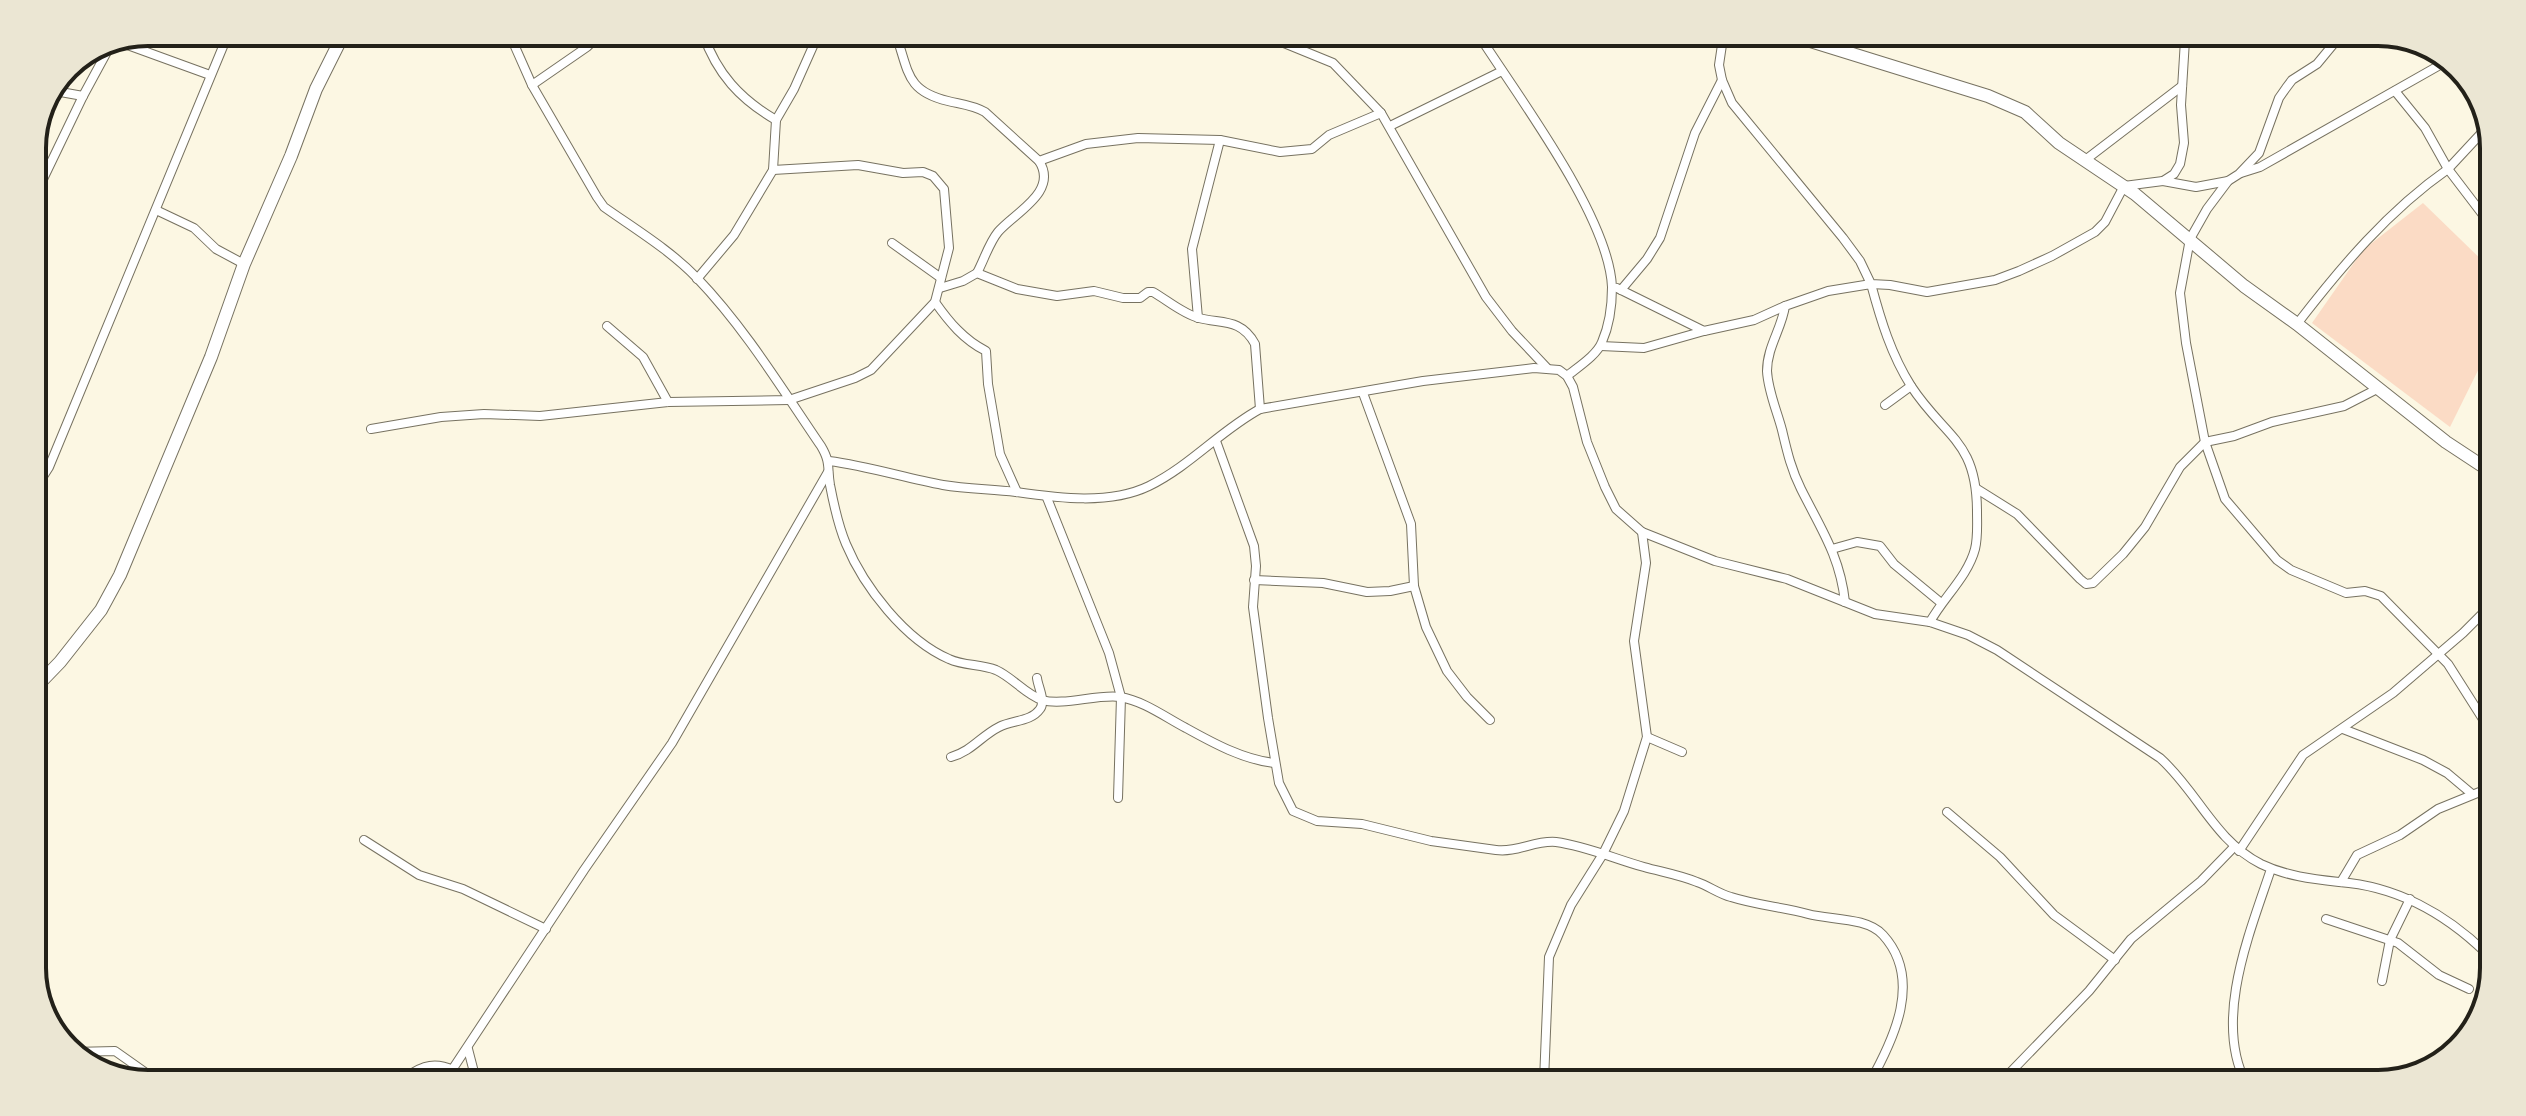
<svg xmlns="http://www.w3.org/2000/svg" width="2526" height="1116" viewBox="0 0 2526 1116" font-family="'Roboto Serif',serif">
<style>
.green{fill:#fbdbc5}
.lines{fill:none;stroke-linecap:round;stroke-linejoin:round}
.street-casing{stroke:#777261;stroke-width:10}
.secondary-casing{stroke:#777261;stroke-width:14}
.street{stroke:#fff;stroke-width:8}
.secondary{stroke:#fff;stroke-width:12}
.rim{fill:none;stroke:#232119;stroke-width:4}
</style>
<rect width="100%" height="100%" fill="#fcf7e3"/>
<!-- green -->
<path class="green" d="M2423,203L2492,270V342L2450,427L2312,323L2363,250Z"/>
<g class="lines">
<defs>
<g id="street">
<path d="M509,33L532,85L597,197L604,207C635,229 670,250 697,278C745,328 782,389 821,446C831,463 827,467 830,485C834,506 838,525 846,544C864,587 905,640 949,659C964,666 981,664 996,670C1012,677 1025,694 1042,700C1063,706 1097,694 1120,697C1144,701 1165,717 1186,728C1213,743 1244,760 1275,763"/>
<path d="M703,34C717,74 740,99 776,120"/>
<path d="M896,35C909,72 906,91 948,101C960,104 973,105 985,112L1039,161L1086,144L1138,138L1220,140L1280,152L1312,149L1329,135L1381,113"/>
<path d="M1279,36L1284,43L1333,63L1381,113L1486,297L1512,331L1547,368"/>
<path d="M1480,37C1519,98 1609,217 1612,287C1612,305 1609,326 1602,342C1597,355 1578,367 1567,376"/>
<path d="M1723,38L1719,65L1722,80L1732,103L1843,238L1860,261L1871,284L1890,285L1927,292L1995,280L2019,271L2052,256L2095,232L2105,222L2124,186L2163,181L2174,174L2180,164L2184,143L2181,105L2185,40"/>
<path d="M122,43L210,75"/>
<path d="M532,85L587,47L600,34"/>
<path d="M55,91L83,96"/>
<path d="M2395,91L2425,128L2448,169L2488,126"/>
<path d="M1390,126L1502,71"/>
<path d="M2084,161L2182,86"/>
<path d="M2241,173L2260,167L2447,61"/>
<path d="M2163,181L2196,187L2228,181L2239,174L2259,153L2279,98L2286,88L2292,80L2317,64L2336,41"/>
<path d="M2228,181L2207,209L2190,239L2180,293L2186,343L2205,442L2225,499L2277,560L2291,570L2346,593L2365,591L2381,596L2448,664L2488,727"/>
<path d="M32,202L83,96L109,48"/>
<path d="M156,210L194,228L216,249L244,264"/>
<path d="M892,243L941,278"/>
<path d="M977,273C984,260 989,243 998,232C1014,213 1059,192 1039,161"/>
<path d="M697,279L734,235L773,170L776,120L794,89L818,35"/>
<path d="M940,288L963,281L977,273L1017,289L1057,296L1094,291L1123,298H1140L1148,292H1153C1167,300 1183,314 1199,318C1221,324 1241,318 1255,344L1260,409"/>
<path d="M1617,288L1704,331L1754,320L1785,306"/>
<path d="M1621,290L1647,259L1660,238L1695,133L1722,80"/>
<path d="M935,302C949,322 964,340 986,351L988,384L1000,454L1017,492"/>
<path d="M1198,318L1192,249L1220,140"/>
<path d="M2297,324C2341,267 2388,211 2448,169L2493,228"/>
<path d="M607,326L643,357L668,402"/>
<path d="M1601,346L1644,348L1704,331"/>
<path d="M1363,393L1411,524L1414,586L1426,627L1447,671L1467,697L1490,720"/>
<path d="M1885,405L1911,386"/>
<path d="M371,429L441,417L484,414L540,416L668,402L789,400L855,378L871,370L935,302L949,248L944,189L933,176L923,172L903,173L858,165L773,170"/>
<path d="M1216,441L1254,546L1256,566L1253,607L1268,718L1279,783L1293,811L1317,821L1362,824L1431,841L1496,850C1517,853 1535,840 1556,842C1586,846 1615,859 1644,867C1662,872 1680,875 1697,882C1709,886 1719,894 1731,897C1756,905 1782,907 1808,914C1830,920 1867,917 1883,935C1923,979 1894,1039 1870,1082"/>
<path d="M829,461C868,466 905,478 943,485C967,489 992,489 1016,492C1058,498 1110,505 1149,486C1190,466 1221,430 1260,409L1423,381L1534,368L1559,370L1567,376L1573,387L1587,442L1605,487L1616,509L1642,532L1715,561L1787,579L1875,614L1930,622L1968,635L1997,650L2160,758C2198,792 2214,840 2261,864C2286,876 2312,879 2339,882C2396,886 2446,914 2486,953"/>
<path d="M32,485L42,478L49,467L229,32"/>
<path d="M1977,489L2017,514L2080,579L2086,584L2093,583L2123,554L2145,527L2180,467L2205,442L2234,436L2272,422L2344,406L2379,388"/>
<path d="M1047,498L1109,653L1121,697L1118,798"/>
<path d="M1832,549L1857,542L1880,546L1894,564L1940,602"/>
<path d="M1254,580L1323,583L1367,592L1390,591L1414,586"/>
<path d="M1845,602C1840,556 1821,529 1801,489C1791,469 1787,451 1782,430C1777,411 1768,391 1767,371C1767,347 1782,328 1785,306L1828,291L1871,284C1881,321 1891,354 1911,386C1945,438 1977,440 1977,512C1977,524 1978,537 1975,549C1968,576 1943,598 1930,622"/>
<path d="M2343,729L2423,760L2447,773L2472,794"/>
<path d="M1647,737L1682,752"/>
<path d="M951,757C972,751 981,736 999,727C1012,720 1031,722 1040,709C1046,701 1038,687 1037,678"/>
<path d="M1947,812L2000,857L2054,915L2115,960"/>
<path d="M364,840L419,875L463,889L546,929"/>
<path d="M2239,851L2303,755L2393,693L2463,633L2489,607"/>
<path d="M2341,882L2357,855L2400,835L2438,809L2487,789"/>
<path d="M2326,919L2398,943L2439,975L2469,989"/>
<path d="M2382,981L2390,940L2410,899"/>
<path d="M468,1049L475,1076"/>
<path d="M73,1052L115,1051L149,1075"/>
<path d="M408,1076C423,1065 436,1062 453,1070"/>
<path d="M448,1076L584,870L672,743L828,472"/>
<path d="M1544,1081L1549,957L1571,905L1603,854L1624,811L1647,737L1634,641L1646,563L1642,532"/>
<path d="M2001,1082L2089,991L2131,939L2201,881L2234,847"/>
<path d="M2246,1083C2213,1020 2250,932 2271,869"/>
</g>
<g id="secondary">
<path d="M1804,39L1988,96L2025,112L2059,143L2135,194L2244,286L2297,324L2446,442L2490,471"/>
<path d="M32,691L60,662L101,610L120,575L211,357L244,264L291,156L316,89L344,33"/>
</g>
</defs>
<!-- street casing -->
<use href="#street" class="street-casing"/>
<!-- secondary casing -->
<use href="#secondary" class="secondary-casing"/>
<!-- street -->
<use href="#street" class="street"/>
<!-- secondary -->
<use href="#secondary" class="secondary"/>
</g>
<!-- crop -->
<path d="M0 0H2526V1116H0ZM148 46H2378A102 102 0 0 1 2480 148V968A102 102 0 0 1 2378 1070H148A102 102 0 0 1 46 968V148A102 102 0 0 1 148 46Z" fill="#ebe6d3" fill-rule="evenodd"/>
<path class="rim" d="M148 46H2378A102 102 0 0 1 2480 148V968A102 102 0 0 1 2378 1070H148A102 102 0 0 1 46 968V148A102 102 0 0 1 148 46Z"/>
</svg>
